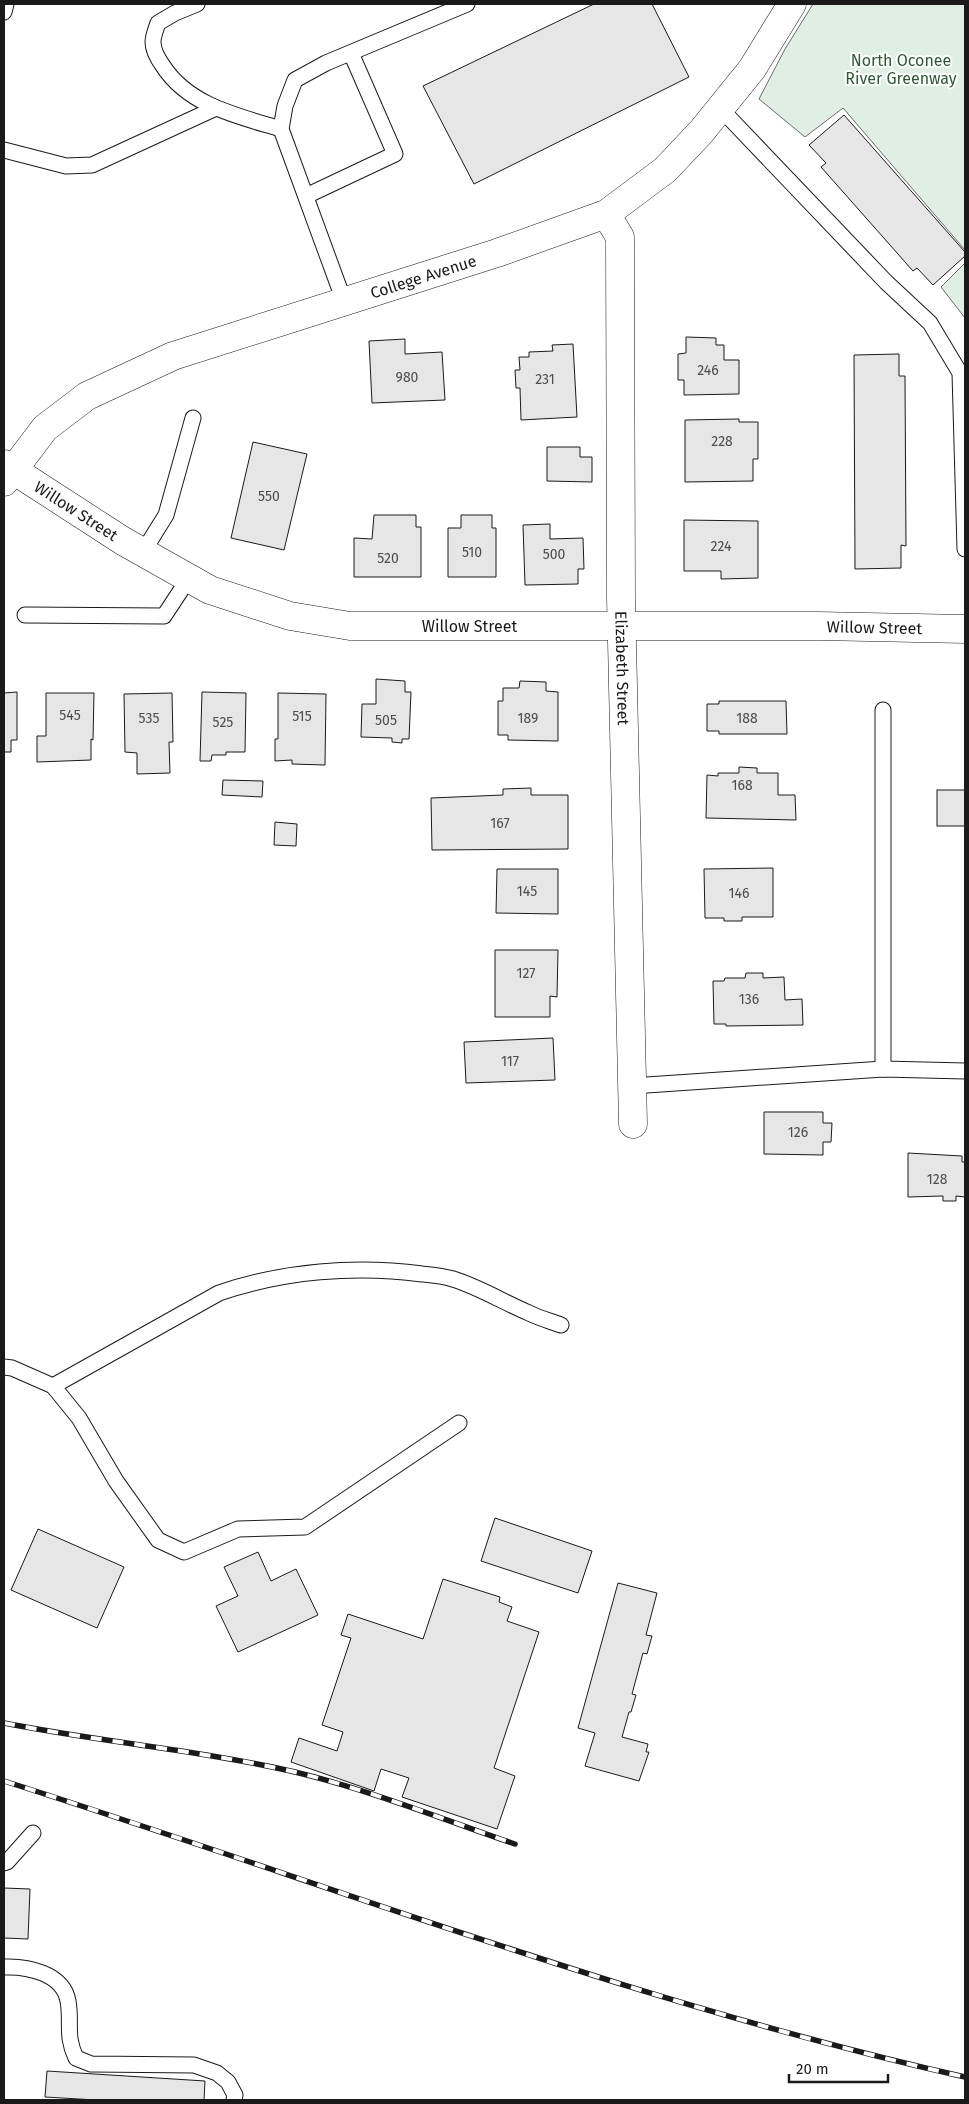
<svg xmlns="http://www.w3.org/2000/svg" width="969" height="2104" viewBox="0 0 969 2104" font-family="'Fira Sans',sans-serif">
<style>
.green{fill:#e0efe3;stroke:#6a6a6a}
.building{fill:#e6e6e6;stroke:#1a1a1a}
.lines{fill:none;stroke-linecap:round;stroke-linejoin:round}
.lane-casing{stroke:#1a1a1a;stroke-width:17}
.street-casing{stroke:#1a1a1a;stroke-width:29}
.secondary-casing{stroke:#1a1a1a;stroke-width:29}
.lane{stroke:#fff;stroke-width:15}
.street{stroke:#fff;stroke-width:28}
.secondary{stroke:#fff;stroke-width:28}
.rail-casing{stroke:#1a1a1a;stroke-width:5.5}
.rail{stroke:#fff;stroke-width:4;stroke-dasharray:11;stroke-linecap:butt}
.labels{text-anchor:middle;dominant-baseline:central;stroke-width:4;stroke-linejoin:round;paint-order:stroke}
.number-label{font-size:14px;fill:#4d4d4d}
.park-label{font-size:16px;fill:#2b5a34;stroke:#fff}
.street-label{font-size:16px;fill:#1a1a1a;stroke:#fff}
</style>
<rect width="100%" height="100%" fill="#fff"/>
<!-- green -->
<g class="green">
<path d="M813,4H965V250L843,108L805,137L759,99L785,49Z"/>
<path d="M965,263V318L941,287Z"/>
</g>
<!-- building -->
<g class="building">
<path d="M594,4H652L689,77L474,184L423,86Z"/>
<path d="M844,115L965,252V256L933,285L917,268L913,271L821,167L826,163L809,145Z"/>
<path d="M686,337L716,338V345H724V360H739V394L684,395V380H678V354L686,353Z"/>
<path d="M405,339V354L442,352L445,400L372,403L369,341Z"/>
<path d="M573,344L577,417L521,420L520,388H516L515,370H520L519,357H529V352L553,351L552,345Z"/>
<path d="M899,354V376H905L906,546L901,545V568L855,569L854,355Z"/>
<path d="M739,419V422H758V459H753V481L685,482V420Z"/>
<path d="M253,442L307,454L284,550L231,538Z"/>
<path d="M547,447H580V457H592V482L547,481Z"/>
<path d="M374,515H416V527H421V577H354V538L372,539Z"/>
<path d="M461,515H492V528H496V577H448V528H461Z"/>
<path d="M684,520L758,521V578L721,579V571H684Z"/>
<path d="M550,524V539L583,538L584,569H578V584L525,585L523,525Z"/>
<path d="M376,679L405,681V692H411L409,739H402V743L392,742V738L361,737L362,704H376Z"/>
<path d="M520,681L546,682V691L558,692V741L508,740V735H498V701H503V688H519Z"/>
<path d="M17,692V740H11V752H4V693Z"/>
<path d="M202,692L246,693L245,752H226V755H212L211,761H200Z"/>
<path d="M46,693H94L93,740L91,739V760L37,762V736H46Z"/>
<path d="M172,693L173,742H169L170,773L137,774V753L125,752L124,694Z"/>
<path d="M278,693L326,694L325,765L292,764V760L275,761V739H278Z"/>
<path d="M719,701H786L787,734H719V731H707V704H719Z"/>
<path d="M739,767L757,768V773H778V795H795L796,820L706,818L707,775L718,776V773H739Z"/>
<path d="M223,780L263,781L262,797L222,795Z"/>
<path d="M531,788V795H568V849L432,850L431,798L503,795V789Z"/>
<rect x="937" y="790" width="28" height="36"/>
<path d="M275,822L297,824L296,846L274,845Z"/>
<path d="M773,868V917H742V921H724V918H705L704,869Z"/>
<path d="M497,869H558V914L496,913Z"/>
<path d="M495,950H558L557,997L550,996V1017H495Z"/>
<path d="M746,973H763V978L784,977L785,1000L802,999L803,1025L726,1026V1024H714L713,981H724L725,978H745Z"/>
<path d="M553,1038L555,1080L466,1083L464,1042Z"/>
<path d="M764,1112H823V1123H832L831,1142H823V1155L764,1154Z"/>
<path d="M908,1153L962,1156V1162H965V1197L956,1196V1201H943V1196L908,1197Z"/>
<path d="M495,1518L592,1551L578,1593L481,1561Z"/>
<path d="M38,1529L124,1567L97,1628L11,1590Z"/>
<path d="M258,1552L271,1581L296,1569L318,1615L238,1652L216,1606L238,1596L224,1567Z"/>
<path d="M443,1579L500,1597L499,1602L512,1607L507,1621L539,1632L494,1768L515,1776L497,1829L402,1797L409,1778L381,1769L374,1791L291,1762L299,1738L337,1751L343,1732L322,1725L351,1638L341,1635L348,1614L423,1639Z"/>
<path d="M618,1583L657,1593L646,1635L652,1636L647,1654L643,1653L632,1694L636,1695L631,1712H629L622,1737L648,1744L646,1752H649L639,1781L585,1766L595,1733L578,1728Z"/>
<path d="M4,1888L30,1889L28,1939L4,1938Z"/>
<path d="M47,2071L205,2081L204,2100H96L45,2097Z"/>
</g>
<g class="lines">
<defs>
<g id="lane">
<path d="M197,4L175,13L158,23C156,29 153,36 153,42C153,51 158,59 163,66C189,106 238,116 281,129"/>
<path d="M4,12L6,4"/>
<path d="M720,108L886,282L930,323L960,373L965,549"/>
<path d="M4,150L66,166L92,165L216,108"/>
<path d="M306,196L395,154L351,53"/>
<path d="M344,301L281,129L285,106L295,80L326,63L467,4"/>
<path d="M143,552L166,515L193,418"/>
<path d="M25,615L164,616L189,578"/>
<path d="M883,1069V710"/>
<path d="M632,1086L883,1069L965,1071"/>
<path d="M4,1367L12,1368L53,1386L79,1418L116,1481L158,1540L184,1552L238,1529L305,1527L459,1423"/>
<path d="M53,1386L219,1293C284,1271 355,1265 422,1274C432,1275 443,1276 453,1279C479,1287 503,1302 529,1313C539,1318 550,1321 561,1325"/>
<path d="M4,1863L7,1862L33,1833"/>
<path d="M4,1967C27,1966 63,1973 68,2001C72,2023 65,2035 76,2058L91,2064L194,2065L217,2073L228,2082L235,2095L234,2100"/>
</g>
<g id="street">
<path id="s1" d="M606,214L620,237L621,598L633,1124"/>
</g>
<g id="secondary">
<path id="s2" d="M4,464L123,541L210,590L290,616L350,626H818L965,629"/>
<path id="s3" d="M4,482L45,428L87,396L173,356L497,253L606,214L665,170L701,132L752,69L792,4"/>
</g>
</defs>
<!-- lane casing -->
<use href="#lane" class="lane-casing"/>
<!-- street casing -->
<use href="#street" class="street-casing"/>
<!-- secondary casing -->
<use href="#secondary" class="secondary-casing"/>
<!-- lane -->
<use href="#lane" class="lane"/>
<!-- street -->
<use href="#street" class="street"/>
<!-- secondary -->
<use href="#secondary" class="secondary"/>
<defs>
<g id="rail">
<path d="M4,1723C101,1742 199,1750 295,1772C370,1790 442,1819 515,1844"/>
<path d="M4,1781C323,1882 638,2004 965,2077"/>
</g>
</defs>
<!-- rail casing -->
<use href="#rail" class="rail-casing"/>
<!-- rail -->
<use href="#rail" class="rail"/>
</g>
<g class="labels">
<!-- number labels -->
<g class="number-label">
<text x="708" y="370">246</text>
<text x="407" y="377">980</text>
<text x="545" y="379">231</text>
<text x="722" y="441">228</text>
<text x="269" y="496">550</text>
<text x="721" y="546">224</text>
<text x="472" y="552">510</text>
<text x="554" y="554">500</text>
<text x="388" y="558">520</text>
<text x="70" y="715">545</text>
<text x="302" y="716">515</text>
<text x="149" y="718">535</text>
<text x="528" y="718">189</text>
<text x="747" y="718">188</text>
<text x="386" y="720">505</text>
<text x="223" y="722">525</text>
<text x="742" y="785">168</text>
<text x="500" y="823">167</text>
<text x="527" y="891">145</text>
<text x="739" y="893">146</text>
<text x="526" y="973">127</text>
<text x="749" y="999">136</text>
<text x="510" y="1061">117</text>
<text x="798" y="1132">126</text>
<text x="937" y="1179">128</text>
</g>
<!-- park labels -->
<g class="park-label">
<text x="901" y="60">North Oconee<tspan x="901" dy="18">River Greenway</tspan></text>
</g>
<!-- street labels -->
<g class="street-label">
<text stroke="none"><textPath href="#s3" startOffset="478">College Avenue</textPath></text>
<text stroke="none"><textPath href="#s2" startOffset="86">Willow Street</textPath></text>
<text stroke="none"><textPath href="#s2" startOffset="506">Willow Street</textPath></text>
<text stroke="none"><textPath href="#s2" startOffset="911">Willow Street</textPath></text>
<text stroke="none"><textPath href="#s1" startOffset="458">Elizabeth Street</textPath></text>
</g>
</g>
<!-- border -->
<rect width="969" height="2104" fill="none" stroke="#1a1a1a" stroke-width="10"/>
<!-- scale -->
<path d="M789 2074v8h99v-8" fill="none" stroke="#1a1a1a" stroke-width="2.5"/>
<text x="796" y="2074" font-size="15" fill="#1a1a1a" stroke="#ffffff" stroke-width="4" paint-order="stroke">20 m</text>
</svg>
